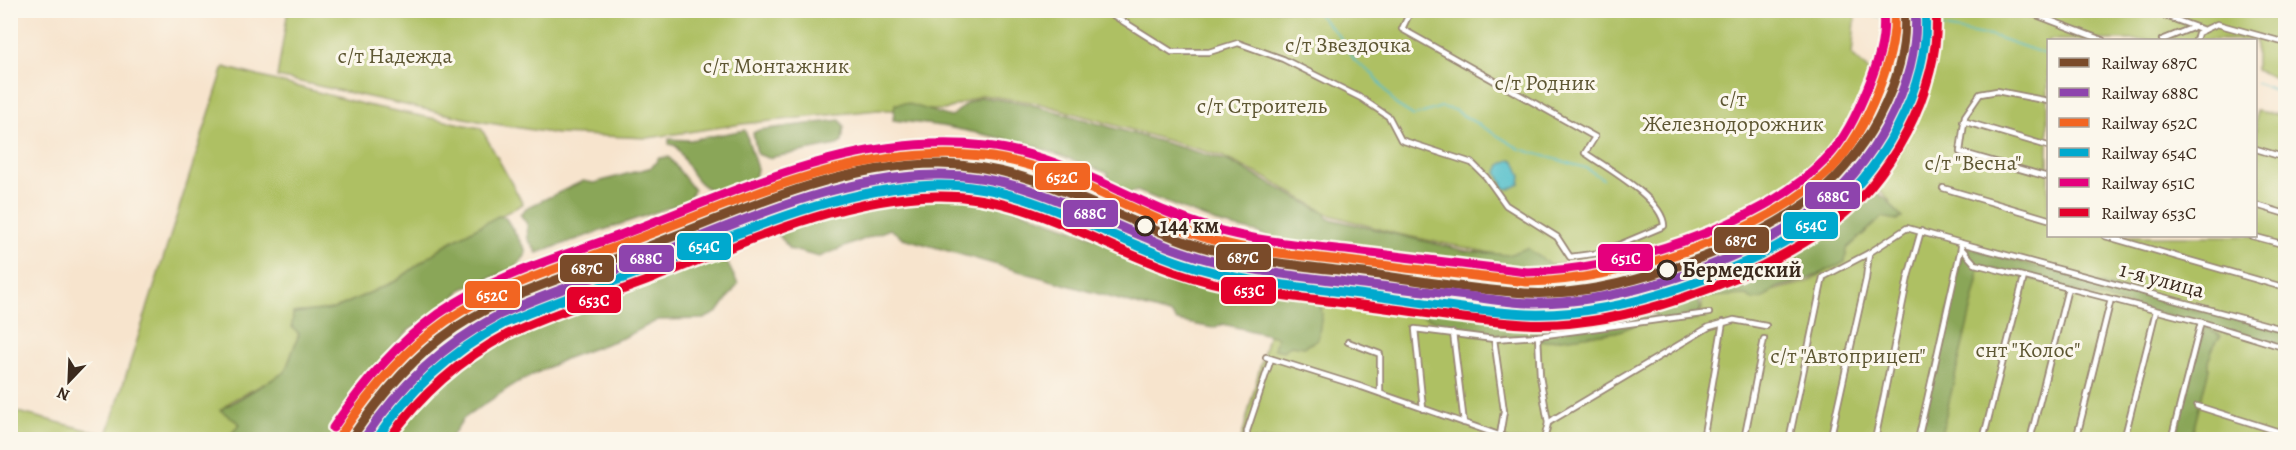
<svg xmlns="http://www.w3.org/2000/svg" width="2296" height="450" viewBox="0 0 2296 450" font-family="Alegreya,serif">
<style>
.green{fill:#aec063;stroke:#747540;stroke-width:1.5}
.forest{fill:#8aa659;stroke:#62683c;stroke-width:1.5}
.water{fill:#52bfcb;stroke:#467474;stroke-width:1.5}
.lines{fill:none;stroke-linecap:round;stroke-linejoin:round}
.stream{stroke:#52bfcb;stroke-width:1.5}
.minor-casing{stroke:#998776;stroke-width:8}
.minor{stroke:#fff;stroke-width:4.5}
.rail-1-casing{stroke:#fbf7ec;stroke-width:14}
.rail-2-casing{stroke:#fbf7ec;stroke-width:14}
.rail-3-casing{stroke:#fbf7ec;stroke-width:14}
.rail-4-casing{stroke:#fbf7ec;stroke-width:14}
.rail-5-casing{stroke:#fbf7ec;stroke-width:14}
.rail-6-casing{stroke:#fbf7ec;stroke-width:14}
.rail-1{stroke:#7a4b2a;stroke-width:9}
.rail-2{stroke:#8e44ad;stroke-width:9}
.rail-3{stroke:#f26522;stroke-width:9}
.rail-4{stroke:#00a9ce;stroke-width:9}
.rail-5{stroke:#e5007d;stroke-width:9}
.rail-6{stroke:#e4002b;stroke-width:9}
.stop-dot{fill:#fbf7ec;stroke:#3b2a1e;stroke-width:3}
.labels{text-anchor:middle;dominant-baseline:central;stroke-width:6;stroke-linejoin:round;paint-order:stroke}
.park-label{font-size:22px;fill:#5e5733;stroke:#fbf7ec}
.stop-label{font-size:22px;font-weight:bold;fill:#3b2a1e;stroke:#fbf7ec;text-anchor:start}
.street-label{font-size:22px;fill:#3b2a1e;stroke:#fbf7ec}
.line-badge{stroke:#fbf7ec;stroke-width:2}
.badge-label{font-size:16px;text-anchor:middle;font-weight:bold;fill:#fff}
</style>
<rect width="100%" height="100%" fill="#fbf7ec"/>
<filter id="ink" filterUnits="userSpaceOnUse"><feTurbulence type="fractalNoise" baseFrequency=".0167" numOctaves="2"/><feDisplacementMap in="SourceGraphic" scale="12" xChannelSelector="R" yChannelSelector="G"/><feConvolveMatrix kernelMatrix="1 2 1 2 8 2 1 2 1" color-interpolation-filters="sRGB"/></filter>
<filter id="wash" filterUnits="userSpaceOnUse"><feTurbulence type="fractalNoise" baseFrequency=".008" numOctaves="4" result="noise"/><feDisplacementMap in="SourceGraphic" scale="24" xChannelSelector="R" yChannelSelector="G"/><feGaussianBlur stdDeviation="1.35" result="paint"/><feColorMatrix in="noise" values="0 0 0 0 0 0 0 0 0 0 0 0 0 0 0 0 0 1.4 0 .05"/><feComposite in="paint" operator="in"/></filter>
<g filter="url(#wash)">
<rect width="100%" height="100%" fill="#f7e4cd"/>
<!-- green -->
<g class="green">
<path d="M288,10H1856L1852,55L1879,81C1864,112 1852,142 1828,167C1820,176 1808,182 1799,189C1734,236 1657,260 1582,282L1575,261L1550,265L1397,234L1330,215L1266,178L1221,156L1038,103L982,95L945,110H877L742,124L648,138L557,134L483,122L277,77Z"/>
<path d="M1932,11H2285V82L2256,70V40H2048V236H2256V111L2285,116V439L1241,440L1270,329L1312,343L1328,287L1539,336L1702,310L1701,291L1743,286L1760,294L1808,282L1846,258L1839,247L1891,202L1872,183L1910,121L1933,38Z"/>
<path d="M224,67L366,105L481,128L523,204L445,245L396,281L334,309L293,313L299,334L285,373L233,400L221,410L240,424L227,439H11L10,410L107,435Z"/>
</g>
<!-- forest -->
<g class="forest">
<path d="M981,97L1030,104L1228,161L1325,213L1327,218L1466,251L1508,255L1527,248L1551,265L1565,262L1571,273C1566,276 1561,284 1556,286C1548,289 1506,280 1494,278L1491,272L1432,258L1423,261L1337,243L1322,255L1299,250L1256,232L1224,225L1137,191L1120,196L1108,187V173L1026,143L942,126L893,120L895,104L906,103L951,117L966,104Z"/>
<path d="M840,120L844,126L842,142L837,145L768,158L757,154L753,133L759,130Z"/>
<path d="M745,130L757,169L755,179C703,200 702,191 676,146L669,144V139L690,140Z"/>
<path d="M669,157L694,190L688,201L537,253L528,239L527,224L520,214L526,208L583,181L594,183L652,167L659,158Z"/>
<path d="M895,176L925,181L932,190L1002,204L1097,238L1314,300L1320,303L1322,314L1318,339L1304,347L1291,345L1283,351L1274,349L1277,337L1223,324L1213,328L1177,321L1172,315L903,238L890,229L819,257L789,249L774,228C797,202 861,186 895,176Z"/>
<path d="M1865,185L1887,200L1902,218L1897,220L1882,217L1847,249L1845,262L1806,280L1776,288L1764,298L1753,300L1747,295L1704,297L1703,290L1729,287L1736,291L1743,290L1734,263L1770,250L1782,233L1840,190Z"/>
<path d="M498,216L505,217L526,251L525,256L514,269L462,289L444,309L409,330L387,354L382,376L335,439H227L240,424L220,410L285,372L299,334L292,327L293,313L334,309L396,281L445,245Z"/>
<path d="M714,237L738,284L718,312L704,319L658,320L625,337L567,358L516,383L463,419L450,439H355L384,400L440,345H450L462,359H477L480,343L508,324Z"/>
<path d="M1965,247L2202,312L2207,311L2285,332V345L2233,330L2228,334L2211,327L1982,266L1978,269V281L1940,439L1919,440L1961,257L1967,258Z"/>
<path d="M1331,282L1363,285L1405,294C1418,308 1488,317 1510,321L1514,328L1525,327L1529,321L1579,316L1626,306L1646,312L1647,321L1616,332L1538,342L1536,337L1473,334L1422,316L1358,303L1331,293L1328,284Z"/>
<path d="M1656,296L1697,298L1700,306L1697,320L1665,323L1652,313L1651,306Z"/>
<path d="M2205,326L2221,336C2213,344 2208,358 2209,369L2191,439L2175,440Z"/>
</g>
<!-- water -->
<path class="water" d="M1511,159L1515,161L1521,176L1520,184L1510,189L1504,188L1497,172L1500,165Z"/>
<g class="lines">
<!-- stream -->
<g class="stream">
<path d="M1314,10L1340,37L1355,61L1374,75L1395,104L1414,116L1441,107L1454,110L1520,149L1586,168L1603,179"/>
<path d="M1849,10L1886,18"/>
<path d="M1909,22L1996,37L2048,55"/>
<path d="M2256,83L2286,94"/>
</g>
</g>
</g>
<g filter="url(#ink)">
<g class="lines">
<defs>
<g id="minor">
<path d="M1105,10L1172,52H1209L1238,43L1283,59L1361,98L1389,117L1401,140L1472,163L1486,177L1506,205L1557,237L1570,257L1600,253L1664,226C1664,200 1606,167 1585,153L1595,137L1402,29L1411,10"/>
<path d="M2023,10L2102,40"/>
<path d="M2149,10L2204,30"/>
<path d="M2162,40L2192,28"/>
<path d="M2196,40L2198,33L2217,24L2286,43"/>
<path d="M2048,101L1997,91L1980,94L1965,116L1960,152L2048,177"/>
<path d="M1963,121L2048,146"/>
<path d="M2256,149L2286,158"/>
<path d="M1943,188L2048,219"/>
<path d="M2256,205L2286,214"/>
<path d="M2105,236L2286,288"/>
<path d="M2252,236L2286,245"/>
<path d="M1961,243L2286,330"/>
<path d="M1453,333L1464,423"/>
<path d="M1538,336L1540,376L1548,423"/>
<path d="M1494,339L1504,411L1500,435"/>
<path d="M1348,342L1380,354V393"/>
<path d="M1266,357L1362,387L1513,440"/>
<path d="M2197,406L2286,434"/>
<path d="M1423,409L1415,329L1494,339L1538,336L1709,313"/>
<path d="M1247,440V431L1271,359"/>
<path d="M1544,440L1548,423L1554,419L1709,327L1734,320L1766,326"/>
<path d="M1703,440L1723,322"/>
<path d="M1744,440L1764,339"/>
<path d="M1789,440L1823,277L1869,253L1907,228L1961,243V248L1975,264L2201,322L2286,348"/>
<path d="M1830,440L1866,279L1869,253"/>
<path d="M1875,440L1908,277L1921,231"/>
<path d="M1918,440L1961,248"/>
<path d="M1983,440L2024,277"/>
<path d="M2030,440L2068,288"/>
<path d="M2076,440L2111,299"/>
<path d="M2124,440L2156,311"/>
<path d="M2171,440L2201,322"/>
</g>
</defs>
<!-- minor casing -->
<use href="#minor" class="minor-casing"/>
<!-- minor -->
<use href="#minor" class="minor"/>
<defs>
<path id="rail-1" d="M350,440C379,397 412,357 455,328C508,293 569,276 628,254C728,217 830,164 939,164C1034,165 1101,212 1186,242C1244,262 1304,266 1364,273C1417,280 1472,290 1525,293C1611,298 1736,252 1805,204C1861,165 1911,80 1904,10"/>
<path id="rail-2" d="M363,440C399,386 442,345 499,315C548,292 599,277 650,257C742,221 835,177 936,175C1027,173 1098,222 1180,251C1239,272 1301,276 1363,284C1400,288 1438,293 1475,297C1494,300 1513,303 1532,303C1622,304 1738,263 1813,212C1870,172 1922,82 1915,10"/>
<path id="rail-3" d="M341,434C370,391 403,351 446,321C502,283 567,266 629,242C744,199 857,143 983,156C1066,165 1135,217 1213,240C1255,252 1298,255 1341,260C1403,268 1465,275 1527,282C1619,281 1766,236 1832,168C1853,146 1867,119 1878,91C1888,65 1896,39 1894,11"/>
<path id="rail-4" d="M376,440C409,390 451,352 503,324C553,301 605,286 655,266C746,231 837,188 936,185C1027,183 1099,235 1182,263C1242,283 1304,287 1366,295C1419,301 1474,312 1528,314C1620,317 1743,273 1819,220C1879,178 1932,86 1925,10"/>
<path id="rail-5" d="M333,428C362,385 395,345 438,314C494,275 560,257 623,234C740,190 856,131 986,146C1067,155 1134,205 1211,228C1255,241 1301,245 1346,250C1406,257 1467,265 1527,272C1617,271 1761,226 1824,161C1845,140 1857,114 1868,87C1878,63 1886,38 1883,12"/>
<path id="rail-6" d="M388,440C421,394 459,360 508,334C555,312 605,297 654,278C744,243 837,198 936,196C1025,194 1095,244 1176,272C1236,293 1299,297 1361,305C1415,311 1470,321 1524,324C1618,330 1748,282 1825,229C1888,185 1942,89 1936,10"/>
</defs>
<!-- rail-1 casing -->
<use href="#rail-1" class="rail-1-casing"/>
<!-- rail-2 casing -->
<use href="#rail-2" class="rail-2-casing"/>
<!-- rail-3 casing -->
<use href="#rail-3" class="rail-3-casing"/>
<!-- rail-4 casing -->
<use href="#rail-4" class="rail-4-casing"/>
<!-- rail-5 casing -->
<use href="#rail-5" class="rail-5-casing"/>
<!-- rail-6 casing -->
<use href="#rail-6" class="rail-6-casing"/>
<!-- rail-1 -->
<use href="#rail-1" class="rail-1"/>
<!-- rail-2 -->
<use href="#rail-2" class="rail-2"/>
<!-- rail-3 -->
<use href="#rail-3" class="rail-3"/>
<!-- rail-4 -->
<use href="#rail-4" class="rail-4"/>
<!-- rail-5 -->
<use href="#rail-5" class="rail-5"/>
<!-- rail-6 -->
<use href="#rail-6" class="rail-6"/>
</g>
</g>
<!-- markers -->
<g class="stop-dot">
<circle cx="1145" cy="226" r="9"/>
<circle cx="1667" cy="270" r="9"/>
</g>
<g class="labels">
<!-- park labels -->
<g class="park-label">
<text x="1348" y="45">с/т Звездочка</text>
<text x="395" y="56">с/т Надежда</text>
<text x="776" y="66">с/т Монтажник</text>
<text x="1545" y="83">с/т Родник</text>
<text x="1733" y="99">с/т<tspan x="1733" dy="25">Железнодорожник</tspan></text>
<text x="1262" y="106">с/т Строитель</text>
<text x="1973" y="163">с/т "Весна"</text>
<text x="2028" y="350">снт "Колос"</text>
<text x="1848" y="356">с/т "Автоприцеп"</text>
</g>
<!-- stop labels -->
<g class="stop-label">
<text x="1160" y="226">144 км</text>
<text x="1682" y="270">Бермедский</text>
</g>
<!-- street labels -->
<g class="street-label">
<text transform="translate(2162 280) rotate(15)">1-я улица</text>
</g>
</g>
<g class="line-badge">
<rect x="1034" y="162" width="57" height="29" rx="6" fill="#f26522"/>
<rect x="1804" y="181" width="57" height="29" rx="6" fill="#8e44ad"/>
<rect x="1062" y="199" width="57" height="29" rx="6" fill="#8e44ad"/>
<rect x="1782" y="211" width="57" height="29" rx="6" fill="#00a9ce"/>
<rect x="1713" y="226" width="57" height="28" rx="6" fill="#7a4b2a"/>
<rect x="676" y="232" width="56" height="29" rx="6" fill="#00a9ce"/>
<rect x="1215" y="243" width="57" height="28" rx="6" fill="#7a4b2a"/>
<rect x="1597" y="243" width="57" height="29" rx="6" fill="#e5007d"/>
<rect x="618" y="244" width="57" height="29" rx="6" fill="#8e44ad"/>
<rect x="559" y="254" width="56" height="29" rx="6" fill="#7a4b2a"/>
<rect x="1220" y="276" width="57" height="29" rx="6" fill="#e4002b"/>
<rect x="464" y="280" width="57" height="29" rx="6" fill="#f26522"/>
<rect x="566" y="286" width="56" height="28" rx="6" fill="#e4002b"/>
</g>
<g class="badge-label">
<text x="1062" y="183">652С</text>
<text x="1833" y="202">688С</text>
<text x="1090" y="219">688С</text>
<text x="1811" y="231">654С</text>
<text x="1741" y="246">687С</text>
<text x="704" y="252">654С</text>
<text x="1243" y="263">687С</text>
<text x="1626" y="264">651С</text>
<text x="646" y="264">688С</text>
<text x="587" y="274">687С</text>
<text x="1249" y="296">653С</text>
<text x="492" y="301">652С</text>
<text x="594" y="306">653С</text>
</g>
<!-- margin -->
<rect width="2296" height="450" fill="none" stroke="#fbf7ec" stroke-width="36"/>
<!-- legend -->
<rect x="2047" y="39" width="210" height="198" fill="#fbf7ec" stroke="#aea59a" stroke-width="1.5"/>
<rect x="2059" y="58" width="30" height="9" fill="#7a4b2a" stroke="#aea59a" stroke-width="1.5"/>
<text x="2101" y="69" font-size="18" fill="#3b2a1e">Railway 687С</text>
<rect x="2059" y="88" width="30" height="9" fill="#8e44ad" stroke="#aea59a" stroke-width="1.5"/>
<text x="2101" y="99" font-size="18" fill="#3b2a1e">Railway 688С</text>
<rect x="2059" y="118" width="30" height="9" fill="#f26522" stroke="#aea59a" stroke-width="1.5"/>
<text x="2101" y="129" font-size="18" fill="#3b2a1e">Railway 652С</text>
<rect x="2059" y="148" width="30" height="9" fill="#00a9ce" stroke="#aea59a" stroke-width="1.5"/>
<text x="2101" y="159" font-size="18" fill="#3b2a1e">Railway 654С</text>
<rect x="2059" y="178" width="30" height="9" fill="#e5007d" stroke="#aea59a" stroke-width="1.5"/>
<text x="2101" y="189" font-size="18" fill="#3b2a1e">Railway 651С</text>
<rect x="2059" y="208" width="30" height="9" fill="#e4002b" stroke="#aea59a" stroke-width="1.5"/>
<text x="2101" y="219" font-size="18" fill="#3b2a1e">Railway 653С</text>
<!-- north arrow -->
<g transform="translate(69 381) rotate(203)" stroke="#fbf7ec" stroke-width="4.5" paint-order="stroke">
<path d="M0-4.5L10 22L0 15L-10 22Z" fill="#3b2a1e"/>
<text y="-9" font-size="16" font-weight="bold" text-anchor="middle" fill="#3b2a1e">N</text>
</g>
</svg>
